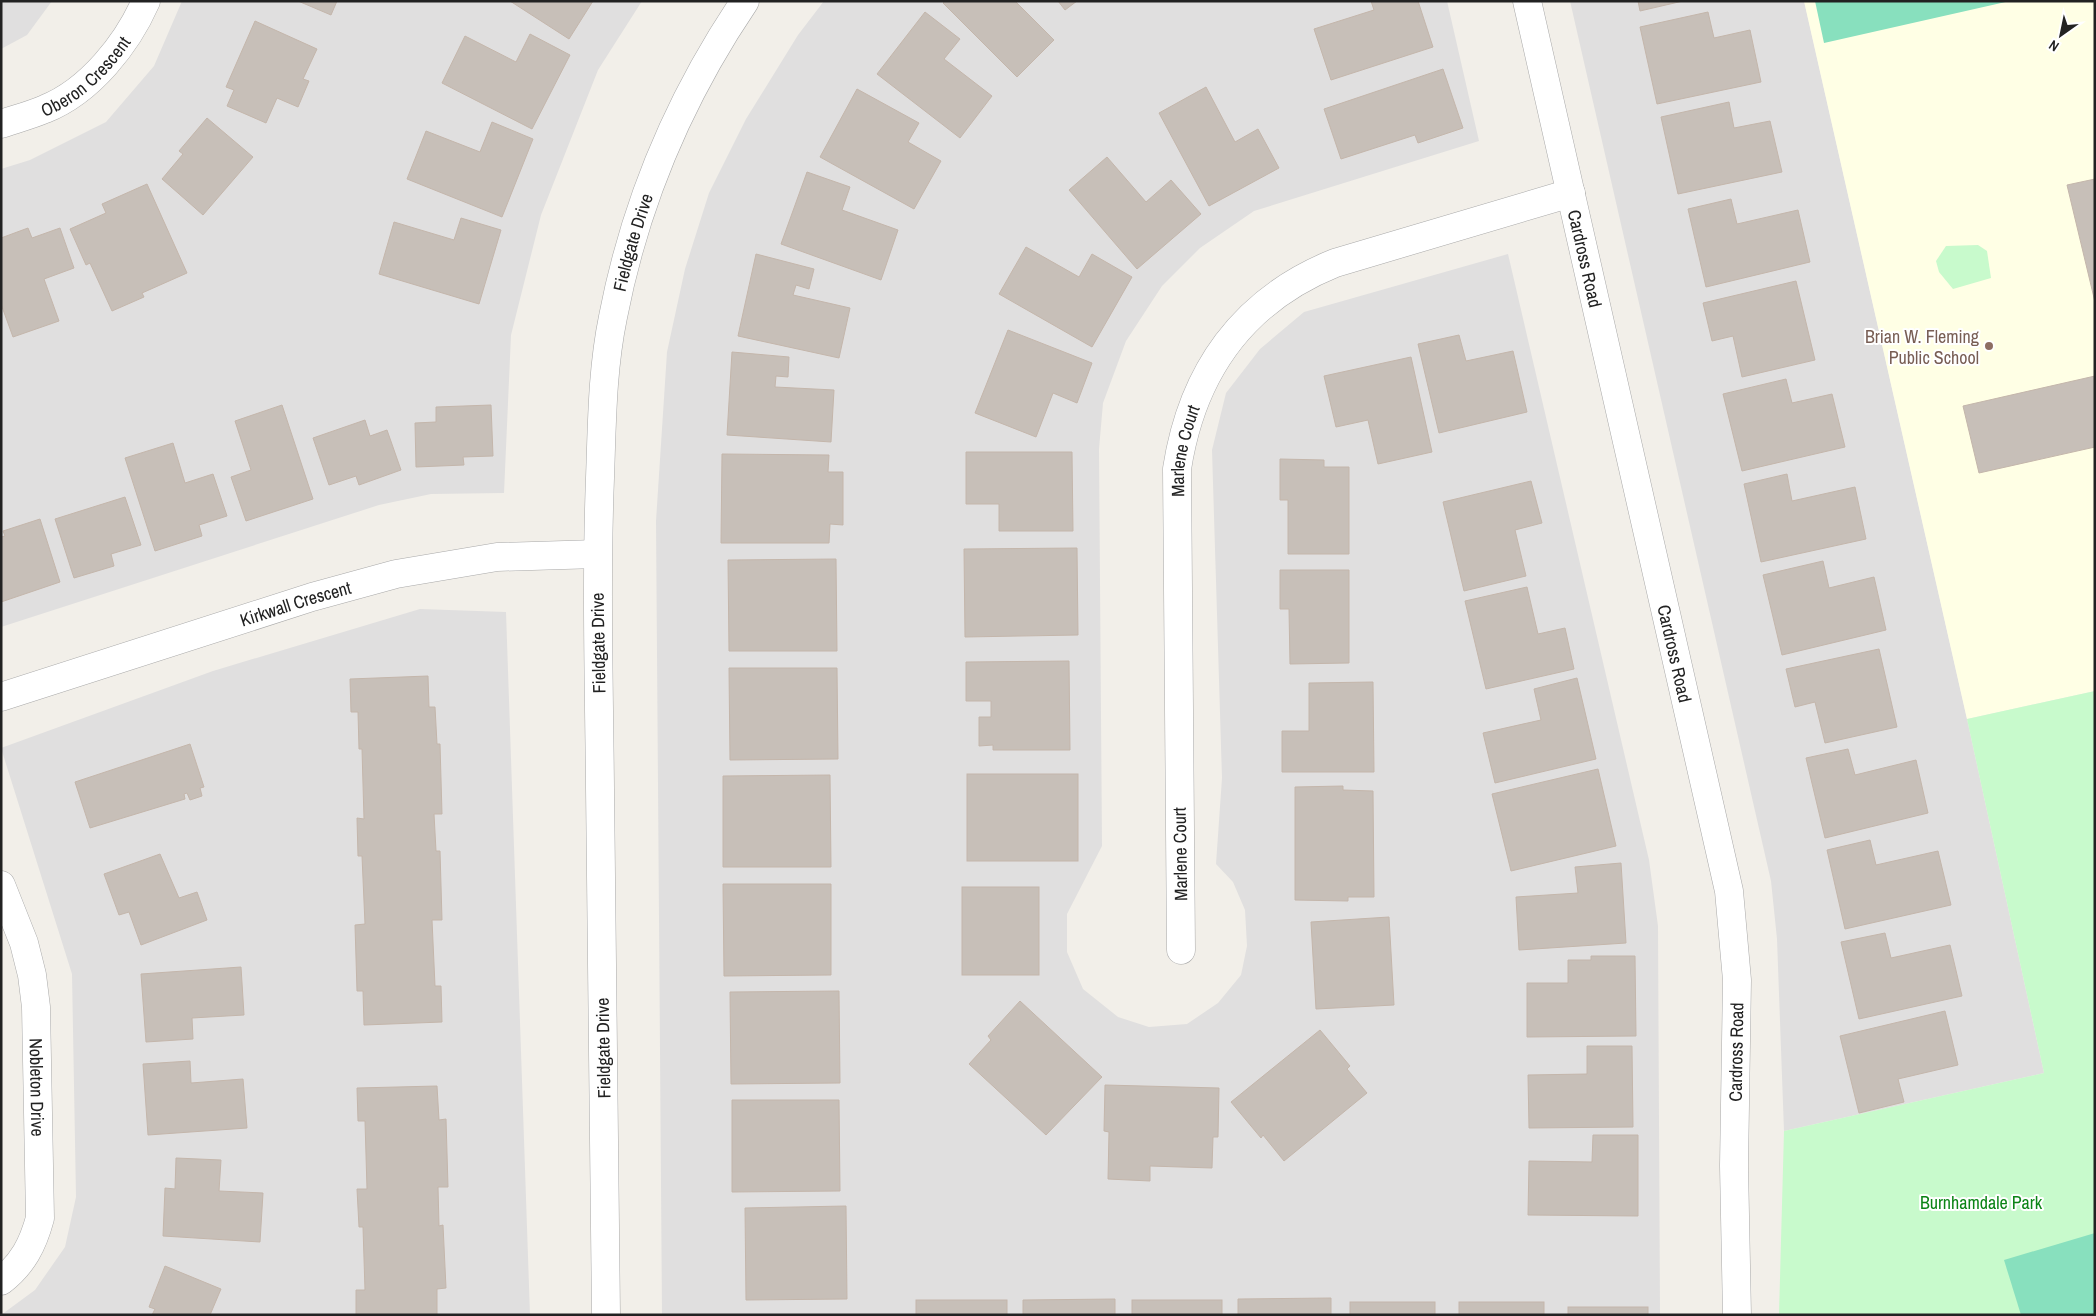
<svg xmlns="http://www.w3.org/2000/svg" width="2096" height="1316" viewBox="0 0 2096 1316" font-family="'Archivo Narrow',sans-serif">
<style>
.residential{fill:#e0dfdf}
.education{fill:#ffffe5}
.park{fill:#c8facc}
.pitch{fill:#88e0be}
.building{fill:#c7bfb8;stroke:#c4b6ab}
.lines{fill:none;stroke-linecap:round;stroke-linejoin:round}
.minor-casing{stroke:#a9a9a9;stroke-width:29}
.minor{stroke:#fff;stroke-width:28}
.education-dot{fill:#8d6e63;stroke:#fff;stroke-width:2}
.labels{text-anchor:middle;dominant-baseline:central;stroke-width:4;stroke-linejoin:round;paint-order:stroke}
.street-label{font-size:18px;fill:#222;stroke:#fff}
.education-label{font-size:18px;fill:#785e54;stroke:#fff;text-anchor:end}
.park-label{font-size:18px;fill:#0c8416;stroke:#fff}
</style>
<rect width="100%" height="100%" fill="#f2efe9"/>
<!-- residential -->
<g class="residential">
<path d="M1,1H52L27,35L1,49Z"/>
<path d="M182,1H642L598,70L541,215L511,335L504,493L431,494L379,505L1,627V169L30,160L106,122L154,66Z"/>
<path d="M824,1H1447L1479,141L1254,211L1200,248L1162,286L1126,341L1103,403L1099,449L1102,846L1067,914V952L1083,989L1118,1017L1149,1027L1187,1024L1218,1003L1241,975L1247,946L1245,910L1233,882L1216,864L1222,778L1212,450L1226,393L1260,349L1304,312L1508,254L1649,860L1658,926L1660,1315H662L656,521L667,352L685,269L709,193L746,119L798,35Z"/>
<path d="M1570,1H1804L1967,719L2044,1073L1784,1131L1777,939L1771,881Z"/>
<path d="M420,609L506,612L530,1315H1L35,1290L65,1247L76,1197L72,974L1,748L213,671Z"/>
</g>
<!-- education -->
<path class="education" d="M1804,1H2095V691L1967,719Z"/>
<!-- park -->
<g class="park">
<path d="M1978,245L1987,251L1991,278L1953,289L1939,272L1936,261L1946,246Z"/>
<path d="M2095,691V1315H1779L1784,1131L2044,1073L1967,719Z"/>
</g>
<!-- pitch -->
<g class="pitch">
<path d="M1815,1H2010L1824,43Z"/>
<path d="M2095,1233V1315H2021L2004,1260Z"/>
</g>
<!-- building -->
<g class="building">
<path d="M298,1H337L331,15Z"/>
<path d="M510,1H593L569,39Z"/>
<path d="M945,1H1015L1054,40L1017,77L943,3Z"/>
<path d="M1058,1H1077L1065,10Z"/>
<path d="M1371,1H1418L1433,47L1331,80L1314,29L1374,10Z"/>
<path d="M1638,1H1683L1640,11Z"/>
<path d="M925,12L960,39L944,59L992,96L960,138L877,74Z"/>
<path d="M1708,12L1714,38L1750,30L1761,82L1657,104L1640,27Z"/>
<path d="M255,21L317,49L303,79L309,81L298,107L277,98L266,123L227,106L234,90L226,87Z"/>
<path d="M530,34L570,55L532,129L442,83L465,36L516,62Z"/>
<path d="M1443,69L1463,128L1418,143L1415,135L1341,159L1324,109Z"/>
<path d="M1206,87L1235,142L1258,129L1279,168L1209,206L1159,113Z"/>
<path d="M857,89L919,123L908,142L941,161L914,209L820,157Z"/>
<path d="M1729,102L1734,128L1770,121L1782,172L1678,194L1661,117Z"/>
<path d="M207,118L253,157L203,215L162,179L183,154L179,151Z"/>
<path d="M492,122L533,139L502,217L407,179L426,131L480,152Z"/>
<path d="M1107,157L1146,202L1171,180L1201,214L1137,269L1069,190Z"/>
<path d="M807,172L850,187L842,210L898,230L881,280L781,244Z"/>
<path d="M2095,179V302L2067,185Z"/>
<path d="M147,184L187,273L142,293L144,297L112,311L90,263L86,265L70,229L106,213L102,204Z"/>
<path d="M1731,199L1737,224L1798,210L1810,262L1706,287L1688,209Z"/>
<path d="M461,218L501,230L479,304L379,274L394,222L454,240Z"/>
<path d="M28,228L32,238L60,228L74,268L44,279L59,321L13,337L1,304V238Z"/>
<path d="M1026,247L1079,277L1092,254L1132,277L1092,347L999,294Z"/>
<path d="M756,254L814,269L809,289L796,285L793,295L850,308L839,358L738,336Z"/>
<path d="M1796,281L1815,360L1742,377L1733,336L1712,341L1703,303Z"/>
<path d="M1008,330L1092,363L1077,403L1053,393L1036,437L975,413Z"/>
<path d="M1459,335L1466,361L1513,351L1527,412L1439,433L1418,344Z"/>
<path d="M732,352L789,357L788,377L776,376L775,387L834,390L831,442L727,435Z"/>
<path d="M1411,357L1432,452L1378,464L1368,420L1336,427L1324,376Z"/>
<path d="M2095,376V447L1979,473L1963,406Z"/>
<path d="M1786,379L1792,403L1832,394L1845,447L1742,471L1723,394Z"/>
<path d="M282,405L313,499L246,521L231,477L251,470L235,421Z"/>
<path d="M491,405L493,456L463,457L464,465L416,467L415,423L436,422V407Z"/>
<path d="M365,420L370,436L387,430L401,470L359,485L356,476L329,485L313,438Z"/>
<path d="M173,443L185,483L213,474L227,516L199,525L202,536L155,551L125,458Z"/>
<path d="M966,452H1072L1073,531H999V504H966Z"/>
<path d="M722,454L829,455L828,472H843V525L830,524L829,543H721Z"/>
<path d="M1280,459L1324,460V467H1349V554H1288V500H1280Z"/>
<path d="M1787,474L1792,501L1855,487L1866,539L1761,562L1744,484Z"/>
<path d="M1531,481L1542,523L1515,530L1526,576L1464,591L1443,502Z"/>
<path d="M125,497L141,545L111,554L114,566L74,578L55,519Z"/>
<path d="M40,519L60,582L1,602V537L5,536L3,531Z"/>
<path d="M1077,548L1078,635L965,637L964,549Z"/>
<path d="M836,559L837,651H729L728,560Z"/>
<path d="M1823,561L1829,588L1874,577L1886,630L1782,655L1763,575Z"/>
<path d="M1280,570H1349V663L1290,664L1289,609H1280Z"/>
<path d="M1527,587L1538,634L1565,628L1574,669L1486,689L1465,601Z"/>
<path d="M1879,649L1897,727L1825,743L1815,702L1795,707L1786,669Z"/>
<path d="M1069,661L1070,750H993V745L979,746V717H991V701H966V662Z"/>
<path d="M729,668H837L838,759L730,760Z"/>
<path d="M428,676L429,707H435L437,744H440L442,814H434L436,851H440L442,920H432L435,986H441L442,1022L364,1025L363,991H357L355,925L365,924L362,856H358L357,818L364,819L362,749H359L358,712H351L350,679Z"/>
<path d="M1577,678L1596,759L1495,783L1483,733L1541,720L1534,689Z"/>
<path d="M1373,682L1374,772H1282V731H1309V683Z"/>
<path d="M190,744L204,787L200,788L202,796L190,800L187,793L184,794L185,799L90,828L75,782Z"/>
<path d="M1848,749L1855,775L1916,760L1928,813L1825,838L1806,758Z"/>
<path d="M1598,769L1616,846L1511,871L1492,794Z"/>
<rect x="967" y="774" width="111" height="87"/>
<path d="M830,775L831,867H723V776Z"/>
<path d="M1343,786V790L1373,791L1374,897H1348V901L1295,900V787Z"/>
<path d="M1870,840L1876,865L1938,851L1951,905L1845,929L1827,850Z"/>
<path d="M160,854L179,898L197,892L207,920L141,945L129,912L119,915L104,874Z"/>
<path d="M1621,863L1626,943L1519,950L1516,897L1578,893L1575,867Z"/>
<path d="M723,884H831V975L724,976Z"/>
<rect x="962" y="887" width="77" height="88"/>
<path d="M1389,917L1394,1005L1316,1009L1311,922Z"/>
<path d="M1885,933L1891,958L1950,945L1962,996L1859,1019L1841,942Z"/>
<path d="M1591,956H1635L1636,1036L1527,1037V983H1568V960H1591Z"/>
<path d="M241,967L244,1015L192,1018L193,1039L146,1042L141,974Z"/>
<path d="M839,991L840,1083L731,1084L730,992Z"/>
<path d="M1020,1001L1102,1077L1046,1135L969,1064L991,1040L988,1036Z"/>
<path d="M1945,1011L1958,1065L1898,1079L1904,1102L1859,1113L1840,1036Z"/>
<path d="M1320,1030L1350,1066L1347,1069L1367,1093L1284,1161L1263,1135L1261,1138L1231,1102Z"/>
<path d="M1587,1046H1632L1633,1127L1529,1128L1528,1075L1587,1074Z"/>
<path d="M190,1061L191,1083L243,1079L247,1128L148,1135L143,1064Z"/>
<path d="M1105,1085L1219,1088L1218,1137H1213L1212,1168L1150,1166V1181L1108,1179L1109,1132L1104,1131Z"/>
<path d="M437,1086L439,1120L446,1119L448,1187H438L439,1226L443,1225L446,1288L437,1289V1315H356V1290H365L363,1227H359L357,1189H367L365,1121H358L357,1088Z"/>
<path d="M732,1100H839L840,1191L732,1192Z"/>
<path d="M1593,1135H1638V1216L1528,1215L1529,1161L1592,1162Z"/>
<path d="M176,1158L221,1160L219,1191L263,1193L260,1242L163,1236L165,1188L175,1189Z"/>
<path d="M846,1206L847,1299L746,1300L745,1208Z"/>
<path d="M165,1266L221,1289L210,1315H152L155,1309L149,1307Z"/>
<path d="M1331,1298V1315H1238V1299Z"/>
<path d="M1115,1299V1315H1023V1300Z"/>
<rect x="916" y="1300" width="91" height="15"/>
<rect x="1132" y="1300" width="90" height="15"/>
<rect x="1350" y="1302" width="85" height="13"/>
<rect x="1459" y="1302" width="85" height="13"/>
<rect x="1568" y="1307" width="80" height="8"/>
</g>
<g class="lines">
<defs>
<g id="minor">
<path id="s1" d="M1527,1L1729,891L1737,980L1734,1166L1737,1315"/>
<path id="s2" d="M1,124C16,119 31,115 45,109C90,91 127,44 146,1"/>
<path id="s3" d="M1,697L312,597L396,574L497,557L597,554"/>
<path id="s4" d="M1,885L24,943L32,975L36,1007L40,1218C33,1244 23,1264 1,1281"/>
<path id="s5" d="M1181,950L1177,469C1192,372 1243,300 1335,263L1571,193"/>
<path id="s6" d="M606,1315C604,1139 602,964 600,788C599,685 596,581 600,478C602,424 602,370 613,317C635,203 680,97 745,1"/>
</g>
</defs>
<!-- minor casing -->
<use href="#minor" class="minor-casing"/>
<!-- minor -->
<use href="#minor" class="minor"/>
</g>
<!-- markers -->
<circle class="education-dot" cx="1989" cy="346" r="5"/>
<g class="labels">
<!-- street labels -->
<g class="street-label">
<text stroke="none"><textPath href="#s2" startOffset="99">Oberon Crescent</textPath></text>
<text stroke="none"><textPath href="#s6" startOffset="1076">Fieldgate Drive</textPath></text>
<text stroke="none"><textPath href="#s1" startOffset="264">Cardross Road</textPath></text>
<text stroke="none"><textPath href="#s5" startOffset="500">Marlene Court</textPath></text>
<text stroke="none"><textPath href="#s3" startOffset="309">Kirkwall Crescent</textPath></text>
<text transform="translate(598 643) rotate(-91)">Fieldgate Drive</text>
<text stroke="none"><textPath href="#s1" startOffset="669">Cardross Road</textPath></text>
<text transform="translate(1180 854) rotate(-91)">Marlene Court</text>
<text transform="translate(603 1048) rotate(-91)">Fieldgate Drive</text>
<text transform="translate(1736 1052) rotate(-89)">Cardross Road</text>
<text stroke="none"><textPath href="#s4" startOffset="208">Nobleton Drive</textPath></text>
</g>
<!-- education labels -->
<g class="education-label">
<text x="1979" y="336">Brian W. Fleming<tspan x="1979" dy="21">Public School</tspan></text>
</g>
<!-- park labels -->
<g class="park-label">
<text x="1981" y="1202">Burnhamdale Park</text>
</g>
</g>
<!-- border -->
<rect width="2096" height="1316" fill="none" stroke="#222222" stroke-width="5"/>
<!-- north arrow -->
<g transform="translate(2061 35) rotate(213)" stroke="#ffffff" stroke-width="4" paint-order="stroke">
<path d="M0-4L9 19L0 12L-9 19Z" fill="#222222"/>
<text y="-8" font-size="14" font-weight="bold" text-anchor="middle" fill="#222222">N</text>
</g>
</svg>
